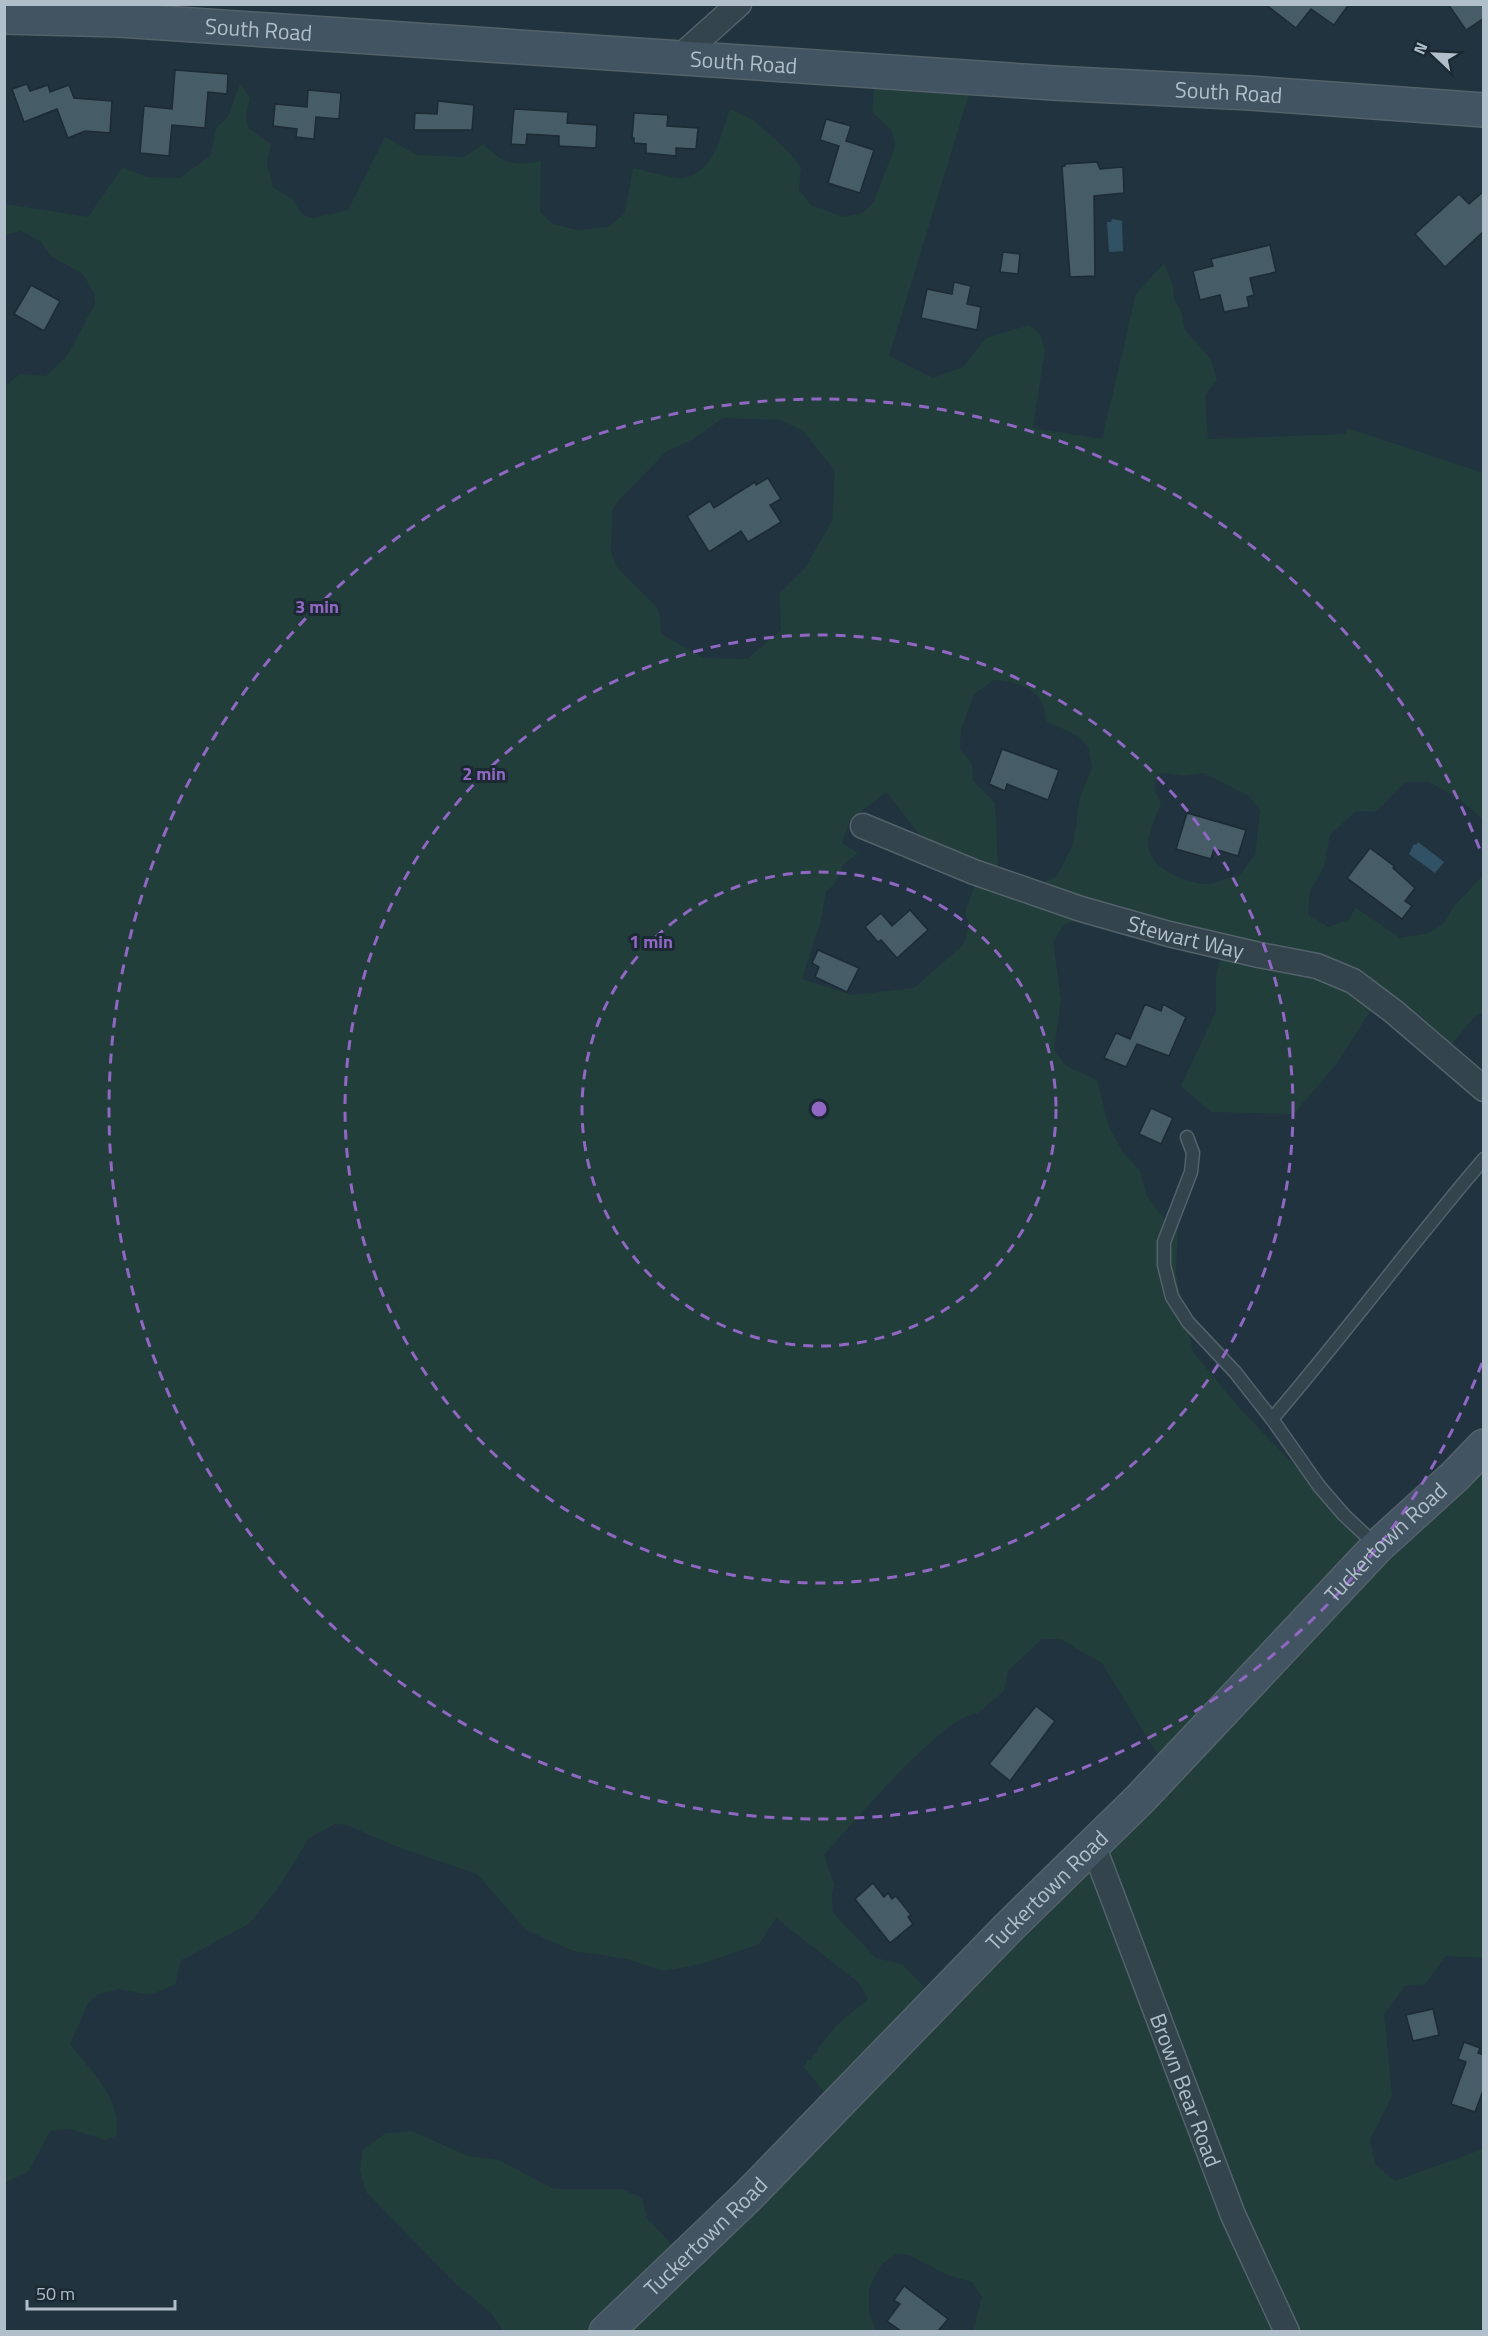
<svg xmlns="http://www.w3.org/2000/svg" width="1488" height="2336" viewBox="0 0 1488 2336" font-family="'Titillium Web',sans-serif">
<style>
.green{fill:#223e3b;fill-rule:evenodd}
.water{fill:#315264}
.building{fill:#465c67;stroke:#1c2b34;stroke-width:1.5}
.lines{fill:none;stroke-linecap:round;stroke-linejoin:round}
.lane-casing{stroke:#53626b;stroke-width:15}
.street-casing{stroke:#53626b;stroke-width:27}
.secondary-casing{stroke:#53626b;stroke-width:36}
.lane{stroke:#34444d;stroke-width:12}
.street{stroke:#34444d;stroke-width:24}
.secondary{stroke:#425461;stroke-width:33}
.ring{fill:none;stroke:#9067c3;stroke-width:3;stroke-dasharray:10 8}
.labels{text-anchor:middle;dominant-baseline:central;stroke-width:6;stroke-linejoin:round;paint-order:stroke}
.street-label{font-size:22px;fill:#b0bfc9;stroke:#1a2932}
.centre{fill:#9067c3;stroke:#1a2932;stroke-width:3}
.ring-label{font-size:18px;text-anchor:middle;font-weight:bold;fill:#9067c3;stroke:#1a2932;stroke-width:6;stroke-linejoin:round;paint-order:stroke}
</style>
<rect width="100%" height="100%" fill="#20333e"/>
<!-- green -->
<path class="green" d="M876,71L973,81L889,356L933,378L963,367L986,338L1029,325L1040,334L1045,349L1033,428L1102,439L1136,294L1164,263L1173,286L1174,299L1181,310L1185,330L1211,359L1217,380L1205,395L1208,439L1346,434L1347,428L1483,473V819L1456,797L1429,782H1405L1377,811L1355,812L1330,835L1324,867L1310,891L1308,914L1328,927L1350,919L1355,907L1400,938L1429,933L1444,923L1454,906L1483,876V1013L1474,1017L1444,1054L1377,1001L1337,1063L1294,1114L1211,1112L1181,1086L1216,1011V976L1223,949L1082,918L1064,925L1053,942L1061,999L1054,1050L1066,1066L1097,1080L1109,1127L1123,1152L1140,1171L1147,1196L1165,1220L1178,1223L1176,1273L1193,1352L1243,1412L1373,1546L1483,1454V1958L1446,1956L1425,1984L1405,1986L1384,2014L1392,2096L1370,2140L1375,2164L1395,2181L1483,2149V2331H973L982,2297L972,2282L947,2275L909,2255L896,2254L882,2264L869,2288V2312L876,2331H503L492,2314L456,2284L366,2192L360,2171L363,2149L386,2133L412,2131L468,2156L499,2160L554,2189H622L642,2198L647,2218L681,2254L832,2102L803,2066L807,2064V2060H811L814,2053H818V2048L838,2024L868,1999L859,1983L776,1918L759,1944L701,1964L664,1971L627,1959L573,1951L526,1930L477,1874L395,1846L347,1825L335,1824L309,1838L279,1887L249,1924L180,1961L176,1984L150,1995L119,1989L98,1994L89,2002L70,2044C90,2070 123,2099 116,2136L105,2140L70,2129L50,2131L29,2171L5,2183L4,387L20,374L46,376L67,356L95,304L94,293L83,274L51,256L40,241L21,231L5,235V204L88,217L122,168L149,177L180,178L211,155L216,128L228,117L240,83L250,98L246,113L248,128L271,144L267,164L273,187L291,198L303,215L314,218L348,210L385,137L417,155L464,157L483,144C504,164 513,167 541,161L540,212L553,224L577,230L608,227L625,213L633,168C643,170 674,179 683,178C715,173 721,133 730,109L752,119L784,147L801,167L799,190L811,205L843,217L863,213L874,201L895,147L892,131L872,112ZM723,418L781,420L803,431L835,471L832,521L805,568L780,593L781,630L747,659L704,658L661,634L659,610L616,566L611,551L612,511L619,500L666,452L692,440ZM994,680C1021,682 1045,690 1046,721L1078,736L1088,747L1092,768L1080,797L1073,845L1057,876L1035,887L998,870L995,803L973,781L972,763L960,749L961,730L974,694ZM1165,773L1182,776L1204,773L1249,796L1260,811L1255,855L1239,876C1227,876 1218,884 1208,884C1188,884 1147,868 1148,843C1149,830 1157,815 1161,803L1154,789L1157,775ZM886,792L936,855L979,874L965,912L969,924L964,944L914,988L852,995L802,979L821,920L826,891L833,886L844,864L858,853L842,843L850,820ZM1042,1639H1060L1102,1663L1164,1765L932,1995L902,1964L876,1958L833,1913L832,1896L834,1885L824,1855C848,1829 947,1711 977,1714L1004,1691L1008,1671Z"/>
<!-- water -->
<g class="water">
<path d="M1112,219L1122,221L1123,251L1109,252L1107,222H1111Z"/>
<path d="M1418,842L1444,862L1435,873L1409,854L1414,844L1416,845Z"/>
</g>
<!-- building -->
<g class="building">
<path d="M1265,4H1349L1334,25L1311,9L1296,28Z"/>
<path d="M1448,4H1484V18L1466,30Z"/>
<path d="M175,70L228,74L227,94L208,92L205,128L172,125L169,156L140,153L144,106L172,109Z"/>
<path d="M27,84L30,91L48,85L50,92L69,85L74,98L112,101L110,133L85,131L68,138L57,109L24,122L12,89Z"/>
<path d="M308,90L341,93L339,119L316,117L314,139L296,137L297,129L273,126L275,104L307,107Z"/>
<path d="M438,101L474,105L472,130H414L415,113L437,114Z"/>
<path d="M514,109L568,112L567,123L597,125L596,148L559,146V136L527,134L526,145L511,144Z"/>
<path d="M634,113L668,115L667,126L698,128L696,149L676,148V156L646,153V144L634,143V138H632Z"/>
<path d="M826,119L851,126L846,141L874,150L860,193L828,183L839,146L820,140Z"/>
<path d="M1097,162L1100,169L1123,167L1124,193L1094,196L1095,276L1070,277L1062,167L1065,166V164Z"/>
<path d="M1484,191V231L1445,267L1415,234L1459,194L1469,204Z"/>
<path d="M1270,245L1276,272L1250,278L1254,295L1247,297L1249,307L1224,312L1220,295L1200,300L1193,271L1213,266L1211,259Z"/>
<path d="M1003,252L1020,254L1018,274L1000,272Z"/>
<path d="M954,282L971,286L967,304L981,307L977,330L921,318L927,289L952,294Z"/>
<path d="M31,285L60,301L44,331L14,314Z"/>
<path d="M768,478L781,499L770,505L781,522L748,542L741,531L709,552L687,516L710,501L714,508L755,482L756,485Z"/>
<path d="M1002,749L1059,770L1048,800L1007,784L1005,791L989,784Z"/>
<path d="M1187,813L1246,830L1238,856L1214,849L1211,859L1176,849Z"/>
<path d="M1370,848L1394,866L1393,868L1415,888L1405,901L1412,906L1402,919L1347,878Z"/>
<path d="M910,910L928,930L897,958L881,940L878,942L865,927L881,913L892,926Z"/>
<path d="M818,950L859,968L847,992L815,977L819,967L812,963Z"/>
<path d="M1145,1004L1161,1011L1163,1004L1186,1017L1169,1056L1137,1044L1126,1067L1104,1058L1116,1033L1130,1039Z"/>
<path d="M1151,1108L1173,1118L1161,1144L1139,1134Z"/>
<path d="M1036,1706L1055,1721L1010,1781L989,1764Z"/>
<path d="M873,1883L884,1897L888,1893L892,1899L896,1896L911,1915L908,1917L913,1924L890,1943L855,1899Z"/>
<path d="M1433,2009L1439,2035L1413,2041L1406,2015Z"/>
<path d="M1464,2042L1480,2048L1478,2053L1484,2055V2088L1475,2112L1451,2104L1466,2062L1458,2059Z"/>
<path d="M904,2286L948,2319L938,2331H901L887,2321L900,2304L894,2300Z"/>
</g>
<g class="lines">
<defs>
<g id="lane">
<path d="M1187,1137L1193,1153L1191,1172L1164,1242V1265L1172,1297L1188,1322L1235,1372L1272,1419L1319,1486L1344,1515L1377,1546"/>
<path d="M1272,1419C1345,1334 1411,1244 1484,1159"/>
</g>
<g id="street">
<path d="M681,56L739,4"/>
<path id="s1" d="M863,826L974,872L1081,909L1169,934L1259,955L1317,966L1353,981L1393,1011L1484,1089"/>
<path id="s2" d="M1093,1845L1233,2215L1287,2332"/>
</g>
<g id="secondary">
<path id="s3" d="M4,17L119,20L1053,83L1250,93L1484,110"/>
<path id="s4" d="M606,2332L749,2195L1008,1928L1140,1799L1378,1546L1455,1476L1484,1446"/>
</g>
</defs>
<!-- lane casing -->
<use href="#lane" class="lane-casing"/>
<!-- street casing -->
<use href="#street" class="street-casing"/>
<!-- secondary casing -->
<use href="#secondary" class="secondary-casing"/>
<!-- lane -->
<use href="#lane" class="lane"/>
<!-- street -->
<use href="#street" class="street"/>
<!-- secondary -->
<use href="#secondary" class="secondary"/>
</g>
<!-- distance rings -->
<g class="ring">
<circle cx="819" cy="1109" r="237"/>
<circle cx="819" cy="1109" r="474"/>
<path d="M1482 1363A710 710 0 1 1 1482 855"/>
</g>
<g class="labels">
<!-- street labels -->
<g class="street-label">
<text stroke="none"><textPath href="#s3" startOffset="255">South Road</textPath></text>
<text stroke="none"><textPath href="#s3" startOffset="741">South Road</textPath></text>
<text stroke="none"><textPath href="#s3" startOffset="1227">South Road</textPath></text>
<text stroke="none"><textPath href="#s1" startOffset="342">Stewart Way</textPath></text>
<text stroke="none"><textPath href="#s4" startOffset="1110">Tuckertown Road</textPath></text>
<text stroke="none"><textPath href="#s4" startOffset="624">Tuckertown Road</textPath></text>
<text stroke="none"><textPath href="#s2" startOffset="262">Brown Bear Road</textPath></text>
<text stroke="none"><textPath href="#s4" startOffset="138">Tuckertown Road</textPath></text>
</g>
</g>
<circle cx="819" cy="1109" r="9" class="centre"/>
<g class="ring-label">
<text x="317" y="613">3 min</text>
<text x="484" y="780">2 min</text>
<text x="651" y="948">1 min</text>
</g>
<!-- border -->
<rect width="1488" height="2336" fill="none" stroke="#b0bfc9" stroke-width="12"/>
<!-- north arrow -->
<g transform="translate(1434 54) rotate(293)" stroke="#1a2932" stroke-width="4.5" paint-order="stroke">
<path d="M0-4.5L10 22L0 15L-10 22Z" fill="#b0bfc9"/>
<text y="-9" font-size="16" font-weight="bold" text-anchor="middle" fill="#b0bfc9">N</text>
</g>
<!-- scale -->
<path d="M27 2300v9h148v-9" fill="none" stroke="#b0bfc9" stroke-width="3"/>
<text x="36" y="2300" font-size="18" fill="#b0bfc9" stroke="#1a2932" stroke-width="4.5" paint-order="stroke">50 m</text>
</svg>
